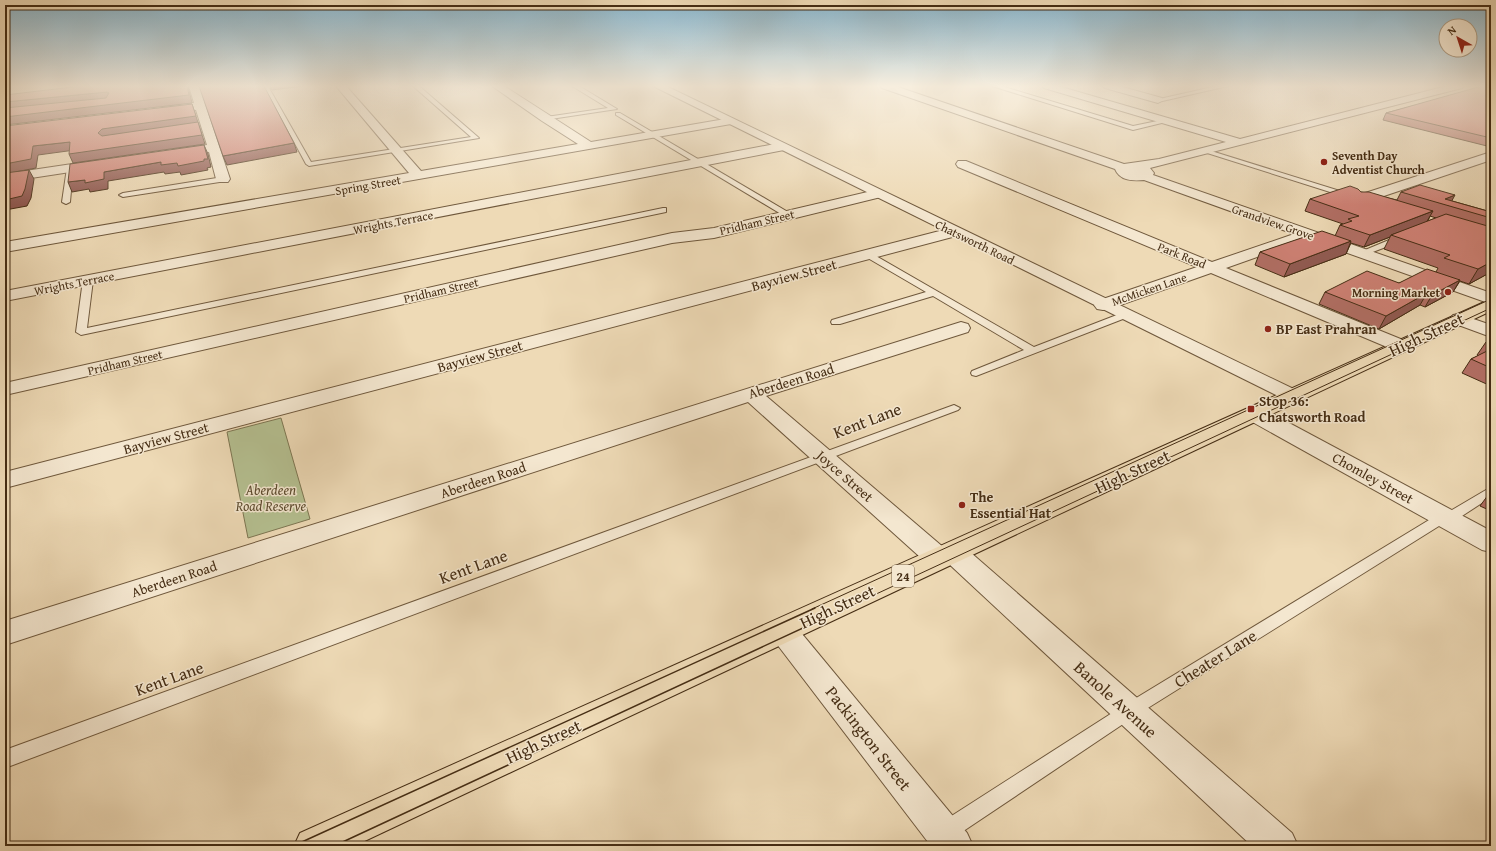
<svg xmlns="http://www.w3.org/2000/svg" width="1496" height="851" viewBox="0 0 1496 851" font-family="'Gentium Book Plus',serif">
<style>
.green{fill:#b5c091;stroke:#7d7652}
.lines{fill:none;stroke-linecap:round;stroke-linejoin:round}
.service-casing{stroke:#6f583c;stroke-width:2}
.minor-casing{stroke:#6f583c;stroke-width:2}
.tertiary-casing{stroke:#6f583c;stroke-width:2}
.primary-casing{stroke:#452d14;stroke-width:2}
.service{fill:#f4e7d0;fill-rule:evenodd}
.minor{fill:#f4e7d0;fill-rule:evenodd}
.tertiary{fill:#f4e7d0;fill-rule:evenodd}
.primary{fill:#eedab6;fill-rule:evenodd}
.tram-far1{stroke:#452d14;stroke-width:1}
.tram{stroke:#452d14;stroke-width:1.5}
.wall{fill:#b26f65;stroke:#452d14;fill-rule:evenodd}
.shaded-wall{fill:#915a52;stroke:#452d14}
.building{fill:#cf8175;stroke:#452d14}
.poi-dot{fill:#8f2418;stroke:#f4e7d0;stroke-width:1.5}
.labels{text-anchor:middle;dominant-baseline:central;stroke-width:3;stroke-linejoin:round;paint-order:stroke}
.far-poi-label{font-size:12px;font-weight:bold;fill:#452d14;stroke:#f4e7d0;text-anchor:start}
.far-street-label{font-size:12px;fill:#452d14;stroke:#f4e7d0}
.shield{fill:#f4e7d0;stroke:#7a654c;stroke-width:1}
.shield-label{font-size:13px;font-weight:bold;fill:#452d14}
.street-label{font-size:14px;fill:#452d14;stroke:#f4e7d0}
.poi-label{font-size:14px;font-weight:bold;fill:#452d14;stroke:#f4e7d0;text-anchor:start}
.park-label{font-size:14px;font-style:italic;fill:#5b4a2d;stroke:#f4e7d0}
.near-street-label{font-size:17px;fill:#452d14;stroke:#f4e7d0}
</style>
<rect width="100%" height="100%" fill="#eedab6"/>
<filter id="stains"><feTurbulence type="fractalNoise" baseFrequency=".005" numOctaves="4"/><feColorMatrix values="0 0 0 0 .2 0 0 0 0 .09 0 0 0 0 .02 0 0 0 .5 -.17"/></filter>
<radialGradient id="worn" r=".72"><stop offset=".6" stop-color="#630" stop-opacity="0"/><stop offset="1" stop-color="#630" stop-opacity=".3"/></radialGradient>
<!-- green -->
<path class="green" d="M281,418L310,519L248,538L227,432Z"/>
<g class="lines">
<defs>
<g id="service">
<path d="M264,86H282L269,88L311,162L471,137L413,86H419L479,138L309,166L306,164Z"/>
<path d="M572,86H579L617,109L544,120V118L546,117L608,108Z"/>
<path d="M992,86H1001L1133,126L1167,119L1170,121L1133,130Z"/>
<path d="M1217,86H1228L1158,102L1155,100Z"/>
<path d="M616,113H620L793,215L786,217L616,115Z"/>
<path d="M1204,150H1208L1356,196L1349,198L1204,152Z"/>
<path d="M70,166L73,168L70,202L66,204L62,202L67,168Z"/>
<path d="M223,177H226V181L123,197L119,195L123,193Z"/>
<path d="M663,208H666V212L81,335L76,332L83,280L88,277L93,280L87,328Z"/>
<path d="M1401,235L1405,238L1404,240L1365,255H1359L1358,253Z"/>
<path d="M869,252L1034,347L1122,313H1128L1130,315L1128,317L976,376L972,375L971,373L972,371L1024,350L933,296L840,324H832L831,322L832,320L926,292L866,257L865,255Z"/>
<path d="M954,405L960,408L958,410L5,768V750Z"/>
<path d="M1491,487V497L1462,516L1439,526L1135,716L953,838L946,841L939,838L936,831L939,824L1123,706L1429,520L1452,510Z"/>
</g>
<g id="minor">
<path d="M189,86H199L230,179L228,182H218L216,179L209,152L176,157L170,153L176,149L207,145L196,110L163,113L158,110L163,107L194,103Z"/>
<path d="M336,86H346L421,171L578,144L542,121L492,86H504L591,142L731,118L737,121L731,124L5,252V242L409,173Z"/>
<path d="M880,86H895L1124,164L1159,159L1226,142L1044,88L1042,86H1058L1240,139L1447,86H1464L1462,88L1150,168L1154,173L1153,175L1491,293V304L1308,239L1226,268L1408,342L1411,346L1408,350L1401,352L1394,350L1211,273L1109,309L1103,310L1097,309L1094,305L1097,301L1197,267L958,167L956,164L958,161H966L1212,262L1294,234L1144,180C1133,181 1120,181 1115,169L882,88Z"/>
<path d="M1103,86H1119L1162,98L1163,100L1158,103L1105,88Z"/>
<path d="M780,143L786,147L784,150L5,301V291Z"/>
<path d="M1491,152V160L1366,202H1356L1354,199L1356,196Z"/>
<path d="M99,160L105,164L103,167L5,182V174Z"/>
<path d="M876,190L881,191L883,194L881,197L714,238L672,243L5,395V383L672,233L714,228Z"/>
<path d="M955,227L960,229L963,232L960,235L5,488V472Z"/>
<path d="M1459,314L1491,325V337L1453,323L1450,319L1453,315Z"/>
<path d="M961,322L968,324L970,328L968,332L766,396L943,547L953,542L962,545L1292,833L1298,846H1252L949,564L939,569L930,566L748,402L5,645V621Z"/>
<path d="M1255,408L1263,409L1491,531V552L1482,550L1247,419L1244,414L1247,409Z"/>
<path d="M783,619L793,623L967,833L973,846H931L773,639L768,631L773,623Z"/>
</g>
<path id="tertiary" d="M653,86H666L1300,392L1303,396L1300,400L1293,402L1286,400Z"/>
<path id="primary" d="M1491,299V311L354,846H294L300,833Z"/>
</defs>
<!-- service casing -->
<use href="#service" class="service-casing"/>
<!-- minor casing -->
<use href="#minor" class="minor-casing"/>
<!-- tertiary casing -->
<use href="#tertiary" class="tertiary-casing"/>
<!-- primary casing -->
<use href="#primary" class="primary-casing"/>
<!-- service -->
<use href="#service" class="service"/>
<!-- minor -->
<use href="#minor" class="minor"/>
<!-- tertiary -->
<use href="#tertiary" class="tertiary"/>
<!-- primary -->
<use href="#primary" class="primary"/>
<!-- tram-far1 -->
<g class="tram-far1">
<path d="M812,609L1491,299"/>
<path d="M844,609L1491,308"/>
</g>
<!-- tram -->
<g class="tram">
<path d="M293,846L815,608"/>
<path d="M334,846L846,608"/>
</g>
</g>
<!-- wall -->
<g class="wall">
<path d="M1491,86V147L1383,120L1386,113Z"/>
<path d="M1361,192L1397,200L1401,192L1452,201L1491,212V272L1469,284L1460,281L1453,292L1425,307L1420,305L1379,329L1319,304L1325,292L1399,283L1436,272L1438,268L1384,249L1390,237L1364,247L1351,243L1346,254L1284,277L1255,265L1260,252L1335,236L1340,225L1343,224L1305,211L1310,199ZM1430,216L1436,218L1428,221Z"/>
<path d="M1491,340V386L1462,373L1471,359L1478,356L1477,355L1486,342Z"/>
<path d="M1491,491V511L1480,506Z"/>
</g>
<!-- shaded-wall -->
<g class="shaded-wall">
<path d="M187,86H188L192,103L5,125V117Z"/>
<path d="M270,86H304L272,90Z"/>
<path d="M107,92L111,100L5,110V102Z"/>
<path d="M192,104L205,144L73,163L69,154L102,141L98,133L102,129Z"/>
<path d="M70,142L75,150L38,155L36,168L5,174V164L33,146Z"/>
<path d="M294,143L297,152L227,165L223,156Z"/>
<path d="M204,145L208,154L211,167L207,168L208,170L181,175L180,172L165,174L164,172L108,181V189L90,192L89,189L72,192L68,182L85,180L104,172L161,162L204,159Z"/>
<path d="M29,170L34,179L31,198L27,206L5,210V200Z"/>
<path d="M1455,195L1449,206L1445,199Z"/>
<path d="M1433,211L1426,223L1391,235L1390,237L1364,247L1370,235Z"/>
<path d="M1351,241L1346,254L1284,277L1290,264Z"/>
<path d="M1491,262V272L1469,284L1478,269Z"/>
<path d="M1460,280L1453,292L1425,307L1432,295Z"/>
<path d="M1427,293L1420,305L1379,329L1386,316Z"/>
</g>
<!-- building -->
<g class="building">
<path d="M81,86H187L189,95L5,117V108L106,98L109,93L107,92L5,102V95Z"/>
<path d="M199,86H264L294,143L223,156Z"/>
<path d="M1482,86H1491V138L1386,113Z"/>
<path d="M192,104L196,116L102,129L98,133L102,136L198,122L202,135L69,154L70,142L33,146L31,159L5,164V126Z"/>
<path d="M204,145L208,159H204V161L178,166L177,163L161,165V162L104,172V179L85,183V180L68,182L70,164Z"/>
<path d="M29,170L25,189L22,196L5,200V173Z"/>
<path d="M1420,185L1455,195L1445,199L1491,212V218L1401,192Z"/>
<path d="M1350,186L1358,189L1361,192H1369L1433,211L1370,235L1340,225L1352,221L1348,219L1359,216L1310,199Z"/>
<path d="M1446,214L1491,227V262L1478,269L1444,258L1450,255L1391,235Z"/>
<path d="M1322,231L1351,241L1290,264L1260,252Z"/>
<path d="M1427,269L1460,280L1432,295L1427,293L1386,316L1325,292L1367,271L1399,283Z"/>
<path d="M1491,340V344L1486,342Z"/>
<path d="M1491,349V368L1471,359Z"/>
</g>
<!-- sky -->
<linearGradient id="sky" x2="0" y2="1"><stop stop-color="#89b7cf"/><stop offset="0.42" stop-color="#f7eede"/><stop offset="1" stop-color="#f7eede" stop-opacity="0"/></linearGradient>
<rect width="1496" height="205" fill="url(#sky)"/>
<!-- markers -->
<g class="poi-dot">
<circle cx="1324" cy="162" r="4"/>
<circle cx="1448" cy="292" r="4"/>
<circle cx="1268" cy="329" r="4"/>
<rect x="1247" y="405" width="8" height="8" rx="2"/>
<circle cx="962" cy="505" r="4"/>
</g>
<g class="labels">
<!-- far-poi labels -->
<g class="far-poi-label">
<text x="1332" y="155">Seventh Day<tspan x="1332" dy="14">Adventist Church</tspan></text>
<text x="1440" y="292" text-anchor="end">Morning Market</text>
</g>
<!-- far-street labels -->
<g class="far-street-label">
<text transform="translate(368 185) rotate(-10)">Spring Street</text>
<text transform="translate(393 222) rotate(-11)">Wrights Terrace</text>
<text transform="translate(757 222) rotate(-13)">Pridham Street</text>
<text transform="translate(1273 222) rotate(19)">Grandview Grove</text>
<text transform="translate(975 242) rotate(26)">Chatsworth Road</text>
<text transform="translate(1182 255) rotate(22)">Park Road</text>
<text transform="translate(74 283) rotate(-11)">Wrights Terrace</text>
<text transform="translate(1149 289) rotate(-19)">McMicken Lane</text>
<text transform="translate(441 290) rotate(-13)">Pridham Street</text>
<text transform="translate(125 362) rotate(-13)">Pridham Street</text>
</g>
<!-- shield labels -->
<rect class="shield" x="892" y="565" width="22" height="22" rx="3"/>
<g class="shield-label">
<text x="903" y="576">24</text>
</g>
<!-- street labels -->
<g class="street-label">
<text transform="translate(794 275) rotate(-15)">Bayview Street</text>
<text transform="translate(480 356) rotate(-15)">Bayview Street</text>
<text transform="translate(791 381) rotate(-17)">Aberdeen Road</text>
<text transform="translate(166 438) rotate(-15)">Bayview Street</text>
<text transform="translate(845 476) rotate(41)">Joyce Street</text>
<text transform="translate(1373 478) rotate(29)">Chomley Street</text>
<text transform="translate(483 480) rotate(-18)">Aberdeen Road</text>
<text transform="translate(174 579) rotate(-18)">Aberdeen Road</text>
</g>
<!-- poi labels -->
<g class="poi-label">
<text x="1276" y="329">BP East Prahran</text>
<text x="1259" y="401">Stop 36:<tspan x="1259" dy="16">Chatsworth Road</tspan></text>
<text x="970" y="497">The<tspan x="970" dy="16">Essential Hat</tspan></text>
</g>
<!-- park labels -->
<g class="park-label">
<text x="271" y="490">Aberdeen<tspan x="271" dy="16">Road Reserve</tspan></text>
</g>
<!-- near-street labels -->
<g class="near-street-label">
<text transform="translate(1426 334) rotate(-25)">High Street</text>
<text transform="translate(867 420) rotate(-21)">Kent Lane</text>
<text transform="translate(1132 471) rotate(-25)">High Street</text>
<text transform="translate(473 566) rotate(-20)">Kent Lane</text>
<text transform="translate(837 606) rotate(-25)">High Street</text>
<text transform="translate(1215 658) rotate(-32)">Cheater Lane</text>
<text transform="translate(169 678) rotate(-20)">Kent Lane</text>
<text transform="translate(1116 699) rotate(42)">Banole Avenue</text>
<text transform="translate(869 738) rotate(52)">Packington Street</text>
<text transform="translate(543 741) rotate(-25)">High Street</text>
</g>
</g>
<!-- margin -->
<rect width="1496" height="851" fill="none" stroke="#eedab6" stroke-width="20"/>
<rect x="6" y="6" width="1484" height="839" fill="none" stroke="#452d14" stroke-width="2"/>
<rect x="10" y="10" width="1476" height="831" fill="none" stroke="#452d14"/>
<!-- north arrow -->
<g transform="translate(1458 38) rotate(321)"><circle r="19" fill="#f4e7d0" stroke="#ae9d85"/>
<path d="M0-3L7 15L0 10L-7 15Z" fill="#8f2418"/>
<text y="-6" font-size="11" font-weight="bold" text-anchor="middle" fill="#452d14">N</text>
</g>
<rect width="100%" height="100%" filter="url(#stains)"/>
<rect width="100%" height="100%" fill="url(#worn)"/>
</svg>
